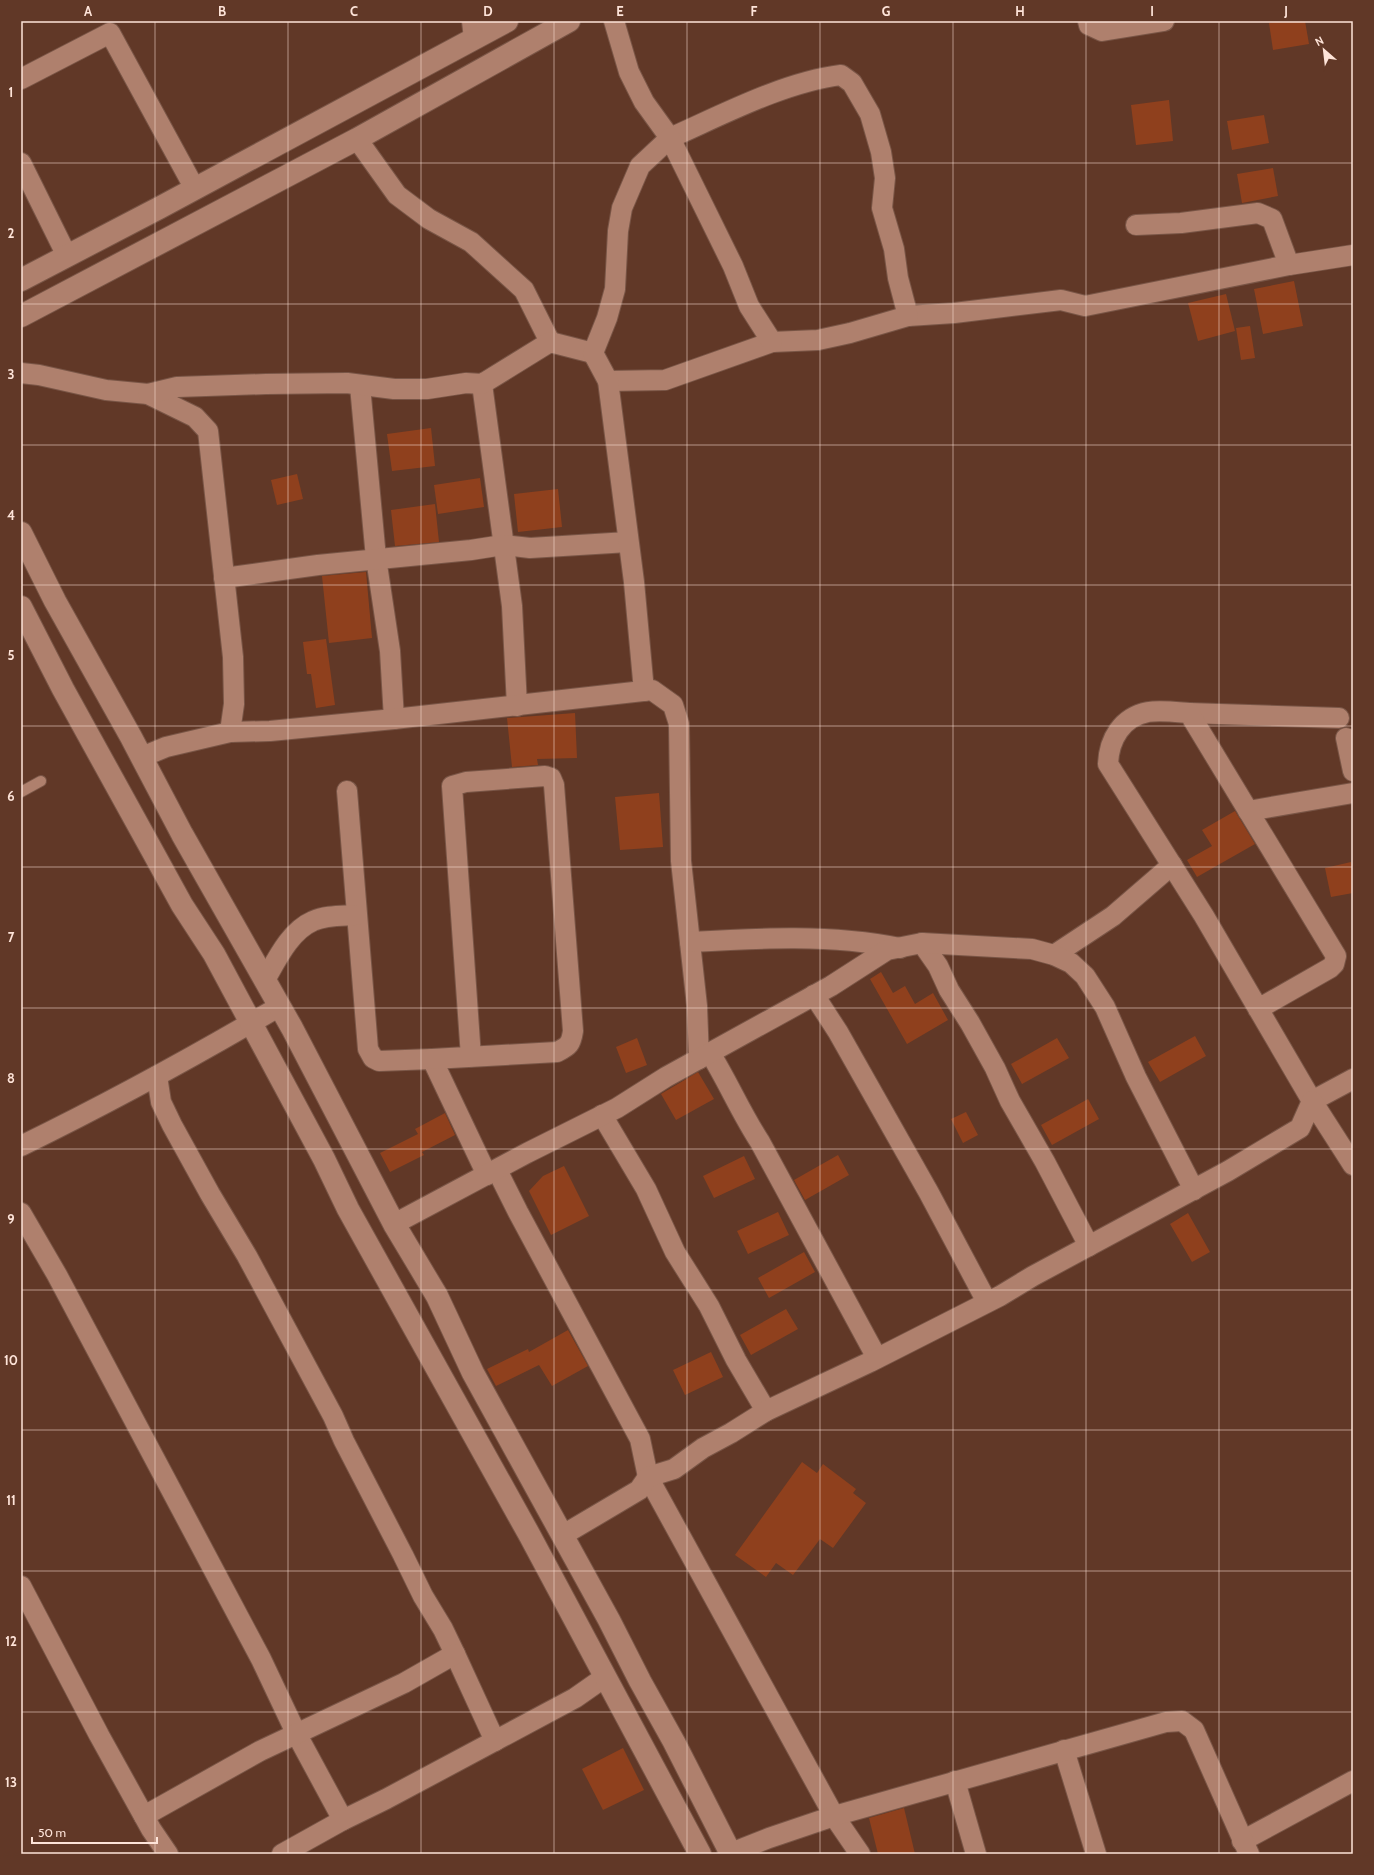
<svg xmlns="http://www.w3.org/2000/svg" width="1374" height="1875" viewBox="0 0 1374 1875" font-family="Cabin,sans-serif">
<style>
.building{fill:#8f401d}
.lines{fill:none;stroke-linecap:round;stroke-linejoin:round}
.service-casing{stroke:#795546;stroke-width:12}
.minor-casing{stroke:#795546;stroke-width:22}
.tertiary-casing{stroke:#795546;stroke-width:24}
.service{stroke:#af806d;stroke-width:10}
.minor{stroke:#af806d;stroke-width:20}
.tertiary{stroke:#af806d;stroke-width:22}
.grid{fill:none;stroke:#fee4d9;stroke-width:1;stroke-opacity:0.55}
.neatline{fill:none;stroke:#fee4d9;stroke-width:1.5}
.grid-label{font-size:13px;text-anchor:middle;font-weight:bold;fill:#fee4d9}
</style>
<rect width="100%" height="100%" fill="#613827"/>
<!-- building -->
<g class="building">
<path d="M1282,21H1305L1309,44L1273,50L1269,23Z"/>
<path d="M1169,100L1173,141L1136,145L1131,105Z"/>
<path d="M1264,115L1269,143L1232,150L1227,121Z"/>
<path d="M1273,168L1278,196L1242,203L1237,174Z"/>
<path d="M1294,281L1303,326L1263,334L1254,289Z"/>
<path d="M1226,294L1235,331L1198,341L1188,303Z"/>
<path d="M1250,326L1255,358L1241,360L1236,328Z"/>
<path d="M431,428L435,466L392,471L387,434Z"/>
<path d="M297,474L303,499L277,505L271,480Z"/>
<path d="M480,478L484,507L438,514L434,485Z"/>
<path d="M558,489L562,527L518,532L514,494Z"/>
<path d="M435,504L439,542L395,546L391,510Z"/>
<path d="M366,572L372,638L329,643L322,576Z"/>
<path d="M326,639L335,705L316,708L311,674H307L303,642Z"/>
<path d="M575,713L577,758L537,759L538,765L512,767L507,718Z"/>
<path d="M659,793L663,847L620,850L615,797Z"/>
<path d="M1235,811L1255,844L1197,877L1187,860L1212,846L1202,830Z"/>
<path d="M1351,862L1353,872V893L1331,897L1325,868Z"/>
<path d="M881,972L893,993L905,986L915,1004L933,993L948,1020L907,1044L870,979Z"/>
<path d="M1195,1036L1206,1056L1160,1082L1148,1062Z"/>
<path d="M637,1038L647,1065L626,1073L616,1047Z"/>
<path d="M1057,1038L1069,1058L1022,1084L1011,1064Z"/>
<path d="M698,1072L714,1099L676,1120L661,1094Z"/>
<path d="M1088,1099L1099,1119L1052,1145L1041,1125Z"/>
<path d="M966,1112L978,1135L963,1143L951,1119Z"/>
<path d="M445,1113L455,1135L422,1152L424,1155L390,1172L380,1153L418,1134L415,1129Z"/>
<path d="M838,1155L849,1175L805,1200L794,1180Z"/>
<path d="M744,1156L755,1179L714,1198L703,1176Z"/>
<path d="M564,1166L589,1216L551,1235L529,1191L543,1176Z"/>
<path d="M778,1212L789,1235L748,1254L737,1231Z"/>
<path d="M1188,1213L1210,1252L1192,1262L1170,1224Z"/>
<path d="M804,1252L815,1272L769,1298L758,1278Z"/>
<path d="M786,1309L798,1329L751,1355L740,1335Z"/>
<path d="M568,1330L588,1366L552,1386L539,1365L496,1386L487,1369L528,1349L529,1352Z"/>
<path d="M711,1352L723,1377L685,1395L673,1370Z"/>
<path d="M802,1462L817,1473L823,1464L856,1489L853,1493L866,1503L833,1548L820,1539L793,1575L776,1563L766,1577L735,1555Z"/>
<path d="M623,1748L644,1790L603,1810L582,1769Z"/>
<path d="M904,1808L915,1854H878L869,1818Z"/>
</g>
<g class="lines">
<defs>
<path id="service" d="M21,792L41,781"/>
<g id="minor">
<path d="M472,21L474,39"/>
<path d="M614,21L629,72L644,102L670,138C722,115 784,82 841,75L852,83L870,114L881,152L885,178L882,208L894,249L898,278L908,316L954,313L1061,300L1085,306L1289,265"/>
<path d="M1088,21L1089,25L1102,31L1164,21"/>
<path d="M21,79L110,33L195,189"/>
<path d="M357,139L397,195L429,219L471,242L524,290L550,342"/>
<path d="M21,163L67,256"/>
<path d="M1136,225L1181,223L1258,213L1272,219L1289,265L1353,255"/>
<path d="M21,373L39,375L106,390L148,394L195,417L208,431L233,657L234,704L230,732"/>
<path d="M608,381L665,380L772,342L818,340L850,333L908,316"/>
<path d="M482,384L512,606L517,706"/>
<path d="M360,386L376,558L390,651L394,719"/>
<path d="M148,394L177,387L266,384L347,383L394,389H427L466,383L482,384L550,342L593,353"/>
<path d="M224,578L318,565L471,550L503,545L530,548L628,542"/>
<path d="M644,691L634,582L608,381L593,353L607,318L615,289L618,231L622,208L640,166L670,138L733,266L749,306L772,342"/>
<path d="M1189,713L1339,718"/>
<path d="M1346,738L1353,771"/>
<path d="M142,757L166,747L230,732L270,731L394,719L652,690L673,705L679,724L681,861L697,1006L699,1059"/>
<path d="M347,791L368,1049L373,1058L379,1061L432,1059L487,1175"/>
<path d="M1248,811L1353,793"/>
<path d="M690,942C759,938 831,934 900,948"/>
<path d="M922,943L938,966L949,990L970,1023L995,1068L1010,1101L1045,1162L1089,1246"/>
<path d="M1054,955L1113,916L1172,865"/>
<path d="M265,980C277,959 290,931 313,921C326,915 342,916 356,915"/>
<path d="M814,995L838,1032L929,1193L987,1302"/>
<path d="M1258,1009L1330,968L1334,964L1336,956L1189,713C1176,712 1160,710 1148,712C1122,717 1109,739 1108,764L1204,916L1312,1101L1353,1079"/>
<path d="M710,1053C728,1082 741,1113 760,1142L877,1358"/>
<path d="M432,1059L557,1052C569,1046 571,1044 573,1031L554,785L551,778L545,776L466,782L452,786L471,1057"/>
<path d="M157,1076L161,1102L172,1125L210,1194L247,1256L333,1416L344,1441L403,1555L423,1596L443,1629L455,1654L495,1741"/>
<path d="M602,1115L646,1189L675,1252L709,1306L736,1360L766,1411"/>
<path d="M21,1146C109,1103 195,1056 280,1006"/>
<path d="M497,1170L518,1212L640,1439L648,1477L834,1816L860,1854"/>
<path d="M21,1213L57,1275L261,1659L296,1733L343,1820"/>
<path d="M394,1224L527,1153L617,1108L666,1077L831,986L887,950L922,943L1032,949L1054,955L1071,963L1085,976L1105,1007L1136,1077L1194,1190"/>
<path d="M563,1535L639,1490L648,1477L674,1469L703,1448L731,1433L766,1411L870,1362L1000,1296L1033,1276L1228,1171L1300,1128L1312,1101L1353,1165"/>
<path d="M21,1586L99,1735L151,1829L168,1854"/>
<path d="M1064,1750L1096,1854"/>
<path d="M955,1781L976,1854"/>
<path d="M144,1816L260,1751L404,1683L455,1654"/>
<path d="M1242,1841L1353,1781"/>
<path d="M731,1853L769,1838L834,1816L1166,1722L1182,1721L1194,1730L1249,1854"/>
<path d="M282,1854L343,1820L386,1799L575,1698L605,1677"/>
</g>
<g id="tertiary">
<path d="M21,280L159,208L507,21"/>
<path d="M21,316L357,139L569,21"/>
<path d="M21,533L55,601L131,737L182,834L292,1028L394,1224L437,1296L473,1373L609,1620L640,1681L674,1742L731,1854"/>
<path d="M21,607L63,689L154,854L182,905L214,954L324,1159L348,1209L530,1536L700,1854"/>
</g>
</defs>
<!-- service casing -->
<use href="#service" class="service-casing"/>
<!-- minor casing -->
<use href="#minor" class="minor-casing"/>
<!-- tertiary casing -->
<use href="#tertiary" class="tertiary-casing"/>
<!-- service -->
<use href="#service" class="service"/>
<!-- minor -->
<use href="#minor" class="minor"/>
<!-- tertiary -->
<use href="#tertiary" class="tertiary"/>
</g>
<!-- grid -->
<path class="grid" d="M155,21V1854M288,21V1854M421,21V1854M554,21V1854M687,21V1854M820,21V1854M953,21V1854M1086,21V1854M1219,21V1854M21,163H1353M21,304H1353M21,445H1353M21,585H1353M21,726H1353M21,867H1353M21,1008H1353M21,1149H1353M21,1290H1353M21,1430H1353M21,1571H1353M21,1712H1353"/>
<!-- border -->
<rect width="1374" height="1875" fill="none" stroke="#613827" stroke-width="44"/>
<!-- north arrow -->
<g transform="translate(1324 50) rotate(332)" stroke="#613827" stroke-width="3" paint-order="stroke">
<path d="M0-3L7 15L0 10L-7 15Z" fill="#fee4d9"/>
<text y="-6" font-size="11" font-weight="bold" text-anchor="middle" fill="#fee4d9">N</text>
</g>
<!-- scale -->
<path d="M32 1837v6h125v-6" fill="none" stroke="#fee4d9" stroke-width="2"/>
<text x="38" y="1837" font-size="12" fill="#fee4d9" stroke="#613827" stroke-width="3" paint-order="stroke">50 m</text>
<rect x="22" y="22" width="1330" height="1831" class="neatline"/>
<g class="grid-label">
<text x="88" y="16">A</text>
<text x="222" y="16">B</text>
<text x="354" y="16">C</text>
<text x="488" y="16">D</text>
<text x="620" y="16">E</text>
<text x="754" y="16">F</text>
<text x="886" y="16">G</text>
<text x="1020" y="16">H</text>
<text x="1152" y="16">I</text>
<text x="1286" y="16">J</text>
<text x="11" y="97">1</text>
<text x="11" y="238">2</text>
<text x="11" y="379">3</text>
<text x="11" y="520">4</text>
<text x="11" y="660">5</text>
<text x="11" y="801">6</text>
<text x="11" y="942">7</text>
<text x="11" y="1083">8</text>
<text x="11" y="1224">9</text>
<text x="11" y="1365">10</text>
<text x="11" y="1505">11</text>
<text x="11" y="1646">12</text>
<text x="11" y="1787">13</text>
</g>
</svg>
